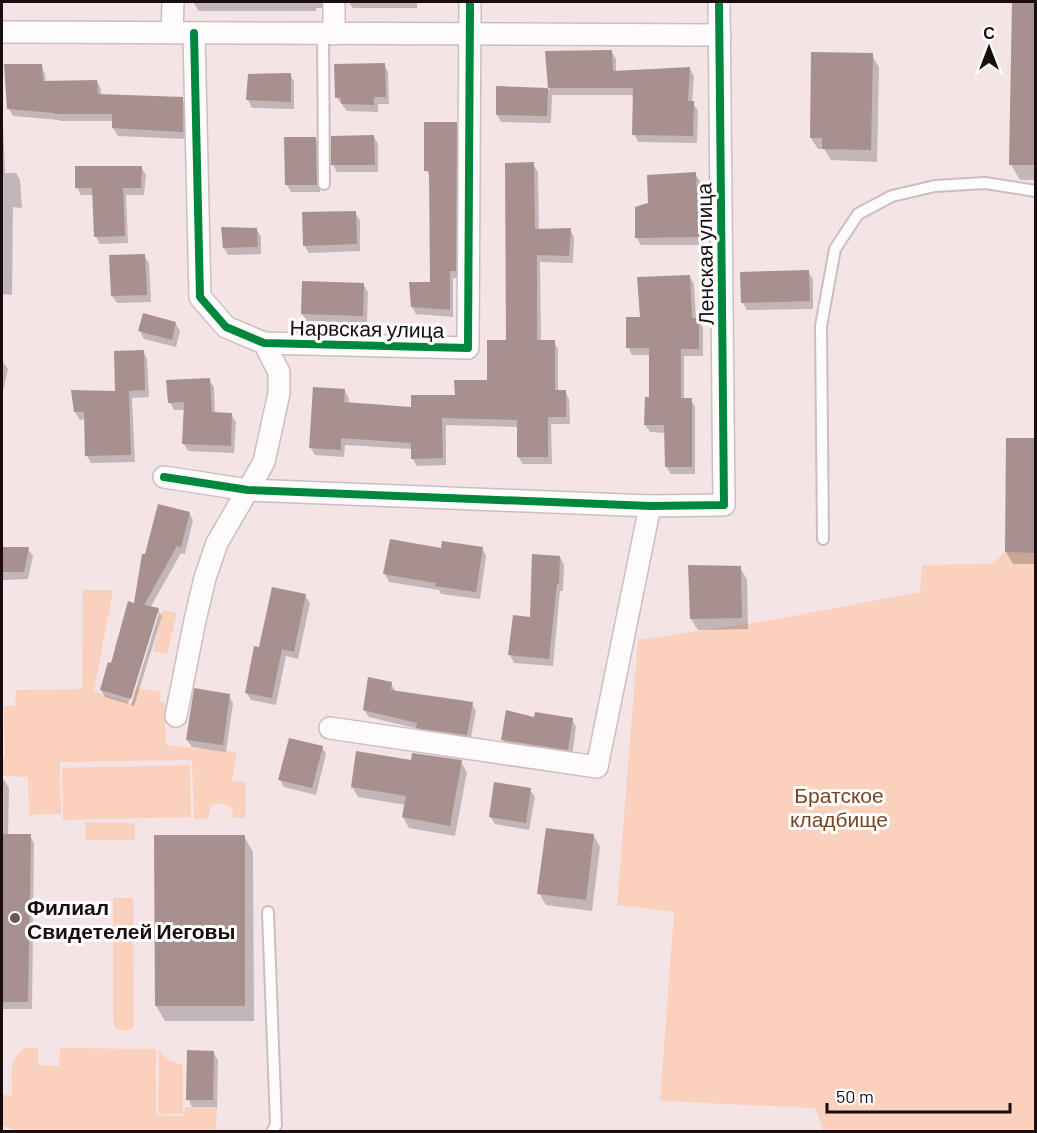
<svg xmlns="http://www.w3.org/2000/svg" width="1037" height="1133" viewBox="0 0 1037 1133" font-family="Barlow,sans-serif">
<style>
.green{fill:#fad1bd}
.shadow{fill:#0003}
.building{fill:#a8908f}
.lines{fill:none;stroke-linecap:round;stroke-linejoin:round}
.lane-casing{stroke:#ccbec0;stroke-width:14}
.street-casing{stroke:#ccbec0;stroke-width:24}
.lane{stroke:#fdfbfb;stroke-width:10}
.street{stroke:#fdfbfb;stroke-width:21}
.cycleway-casing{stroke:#fff;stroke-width:11}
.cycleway{stroke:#00873e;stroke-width:8}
.poi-dot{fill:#66585a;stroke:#fff;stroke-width:2}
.labels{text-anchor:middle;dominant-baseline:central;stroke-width:6;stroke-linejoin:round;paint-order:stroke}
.street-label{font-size:21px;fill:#190d0f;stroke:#fff}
.park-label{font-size:21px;fill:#794520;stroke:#fff}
.poi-label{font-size:21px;font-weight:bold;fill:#190d0f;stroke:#fff;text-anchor:start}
</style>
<rect width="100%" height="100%" fill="#f4e4e6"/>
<!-- green -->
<g class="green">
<path d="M1005,552L1035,553V1131H824L815,1108L660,1101L674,912L617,905L638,640L783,618L920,592L922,565L992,564Z"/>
<path d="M83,590H113L94,691L132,704L137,688L161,692L160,702H165L166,745L237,752L232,781L245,782V818H233C234,807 227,804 218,803L211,806L208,818L194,819L192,760L60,762L61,814L29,815L28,777L2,776V758H5L4,706H15L16,690L82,689Z"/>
<path d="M163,610L177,613L167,654L153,651Z"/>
<path d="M190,765L191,817L63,820L62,768Z"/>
<path d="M85,822L135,823V840H85Z"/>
<path d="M113,898H133L134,1024L132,1029L123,1031L116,1029L113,1022Z"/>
<path d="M26,1048H38V1065L59,1066L60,1048L156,1049V1115L184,1116L185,1107H217L216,1131L24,1132L2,1126V1095H12C12,1077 8,1057 26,1048Z"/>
<path d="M159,1050L166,1059L183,1065V1114H158Z"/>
</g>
<!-- shadow -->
<g class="shadow">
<path d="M193,2H338L329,8H316V11H199Z"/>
<path d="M344,2H417V8H353L349,3Z"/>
<path d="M1013,2H1036V180H1020L1011,165Z"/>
<path d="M611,51L616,59V72L690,69L694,76L692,103L698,110L697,143L638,142L634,134V95H552L551,123L501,122L497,114L498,87L550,89L547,53Z"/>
<path d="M872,55L879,67L877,162L831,160L824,149H818L811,138Z"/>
<path d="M384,65L388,72L389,104H378V112L347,111L337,98Z"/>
<path d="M41,66L45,74L46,83L97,81L101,89V95L182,99L186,106L187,139L118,136L113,128V121H60L59,120L13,116L9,109Z"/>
<path d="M290,74L294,82V109L252,108L248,100L249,76Z"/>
<path d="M2,100L5,173H16L20,180L22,208L13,207L12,295L2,294Z"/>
<path d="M456,123L460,131L459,278H453V317L416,314L412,307L432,284L431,178L426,170Z"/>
<path d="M374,137L378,144V172H337L333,165Z"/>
<path d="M315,138L320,146V192H291L287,185Z"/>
<path d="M533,164L538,172L539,231L570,230L574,237L573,263L540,262L541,342H554L558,349V391H565L569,399L570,424H551L552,464H523L518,457V427L446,425V465L417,466L412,458V449L345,445L344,457L315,455L310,447L344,390L349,398L348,404L412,409L456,397L489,382L507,342Z"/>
<path d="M141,167L146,175L144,195H126L128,243L100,244L96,237L94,195H81L77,188Z"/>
<path d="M695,174L700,181L702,245H641L637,238L649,204Z"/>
<path d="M355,213L360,220V251L309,253L304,245Z"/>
<path d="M257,230L261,237V254L228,255L224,248Z"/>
<path d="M144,256L149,263L151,302L117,303L112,296Z"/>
<path d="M808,272L813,279V309L747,310L743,303Z"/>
<path d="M690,277L694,284L696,320H698L703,327V356H684V400H691L695,407V474H671L666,466V433L650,432L645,425L650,399V355H632L628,347L641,319Z"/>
<path d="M363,284L368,292L367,323L307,321L302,314Z"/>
<path d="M175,323L180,331L176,347L144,339L140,331Z"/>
<path d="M143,351L147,359L149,397L132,398L135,462L91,463L87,456L86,419L80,420L75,412L73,392H116Z"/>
<path d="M2,361L8,369L2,396Z"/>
<path d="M209,380L214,387L215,414H231L236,422L234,453L188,451L184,444L185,410H174L170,402Z"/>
<path d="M1007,439H1036V564H1013L1006,552Z"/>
<path d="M189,513L193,520L185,554L181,553L150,608L158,610L162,616L134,706L131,705L159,613H156L128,704L105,697L101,690L135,604L146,556Z"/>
<path d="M2,548L28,549L33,556L28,579L2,580V584Z"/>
<path d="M482,548L486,556L480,599L441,594L439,590L389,582L385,574L442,550Z"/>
<path d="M560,557L564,565L563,591H560L553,666L514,663L510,655L531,618Z"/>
<path d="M740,568L747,579L748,629L698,630L691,619Z"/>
<path d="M305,596L310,603L298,659L286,656L276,705L251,700L246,692L260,648Z"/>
<path d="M391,684L396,692L472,704L476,711L470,742L422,735L419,729L369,717L364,710Z"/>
<path d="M229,696L233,703L226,752L192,747L187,740Z"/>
<path d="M535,719H572L576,727L572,757L507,747L503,740Z"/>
<path d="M322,747L326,754L316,795L284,787L280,780Z"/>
<path d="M413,762H461L467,772L455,836L409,828L403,817L406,805L358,797L352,787Z"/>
<path d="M2,780H4L9,788L8,836H30L34,843L32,1009H2Z"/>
<path d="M530,790L535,797L529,830L495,824L490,816Z"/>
<path d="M244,836L253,852L254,1021H165L156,1006Z"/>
<path d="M594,836L600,847L592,911L546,905L539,893Z"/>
<path d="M213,1052L218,1060L217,1107H192L188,1099Z"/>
</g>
<!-- building -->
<g class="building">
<path d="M1012,2H1035V165H1009Z"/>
<path d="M612,50L613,71L690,67L688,101H694L693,136L632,135L633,88H548L545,51Z"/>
<path d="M811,52L873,53L871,150L822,149V138H810Z"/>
<path d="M385,63L386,97H374V105L341,104V98H335L334,64Z"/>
<path d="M4,64H42L43,81L97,80L98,94L183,97V132L112,128V114H54V113L7,109Z"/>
<path d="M291,73V102L246,100L248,74Z"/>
<path d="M496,86L548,88L547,116L496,115Z"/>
<path d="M424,122H457L456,271H450V310L411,307L409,282H430L429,171H424Z"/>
<path d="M374,135L375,165H331V136Z"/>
<path d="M284,137H316L317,185H285Z"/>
<path d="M534,162L535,229L571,228L569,256L537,255V340H555V390H566V417H548V457H517V420L442,418L443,458L411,459V443L341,438V450L309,448L313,387L345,389L344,402L411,407V395H455L454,380H487V340H506L505,163Z"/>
<path d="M75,166H142L141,188H123L125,236L94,237L92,188H75Z"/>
<path d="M696,172L699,237L635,238V207L648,203L647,175Z"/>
<path d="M356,211L357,244L303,246L302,212Z"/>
<path d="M221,227L257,228L258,247L223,248Z"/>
<path d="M145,254L147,295L111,296L109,255Z"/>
<path d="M809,270L810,301L741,303L740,272Z"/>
<path d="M690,275L692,318H699V349H681V398H692V467H665L664,425H644L645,397H649V348H626V317H640L637,277Z"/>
<path d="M302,281L364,283L363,316L301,314Z"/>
<path d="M143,313L176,322L172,340L138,331Z"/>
<path d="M144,350L145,390L127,391H129L131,455L85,456L84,412H74L71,390L115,391L114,351Z"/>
<path d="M210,378L212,412L232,413L231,446L182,444L184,402L168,403L166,380Z"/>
<path d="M1006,438H1035V553L1005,552Z"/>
<path d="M158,504L190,512L181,547L177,546L144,605L159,608L131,699L100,690L108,662L111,663L128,601L134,603L142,554H145Z"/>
<path d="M390,539L441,548L442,541L483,547L476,592L435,586L436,583L383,574Z"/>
<path d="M2,547H29L24,572H2Z"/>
<path d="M532,554L560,556L559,584H557L549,659L508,655L513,615L530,617Z"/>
<path d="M688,565L741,566L742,618L690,619Z"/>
<path d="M272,587L306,594L294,652L282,649L272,698L245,693L254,646L259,647Z"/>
<path d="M368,677L392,682L391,690L473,702L467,735L416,728L417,723L363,710Z"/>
<path d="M194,688L230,694L223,745L186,740Z"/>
<path d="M506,710L534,717L535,712L573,718L568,750L501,740Z"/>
<path d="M289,738L323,746L312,788L278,780Z"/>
<path d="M356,751L411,760L412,753L462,760L450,826L402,817L406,796L351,787Z"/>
<path d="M494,782L531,788L526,823L489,817Z"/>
<path d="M546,828L594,834L586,900L537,894Z"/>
<path d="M2,834H31L28,1002H2Z"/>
<path d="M154,835H245V1006H155Z"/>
<path d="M187,1050L214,1051L213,1100H186Z"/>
</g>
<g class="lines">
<defs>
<g id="lane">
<path d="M323,34L324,184"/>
<path d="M823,539L821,326L835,249L858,214L892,196L935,186L985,183L1036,191"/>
<path d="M268,912L276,1125L272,1132"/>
</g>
<g id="street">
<path d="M2,32L720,35"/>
<path d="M172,33L173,2"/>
<path d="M194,33L200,297L226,327L264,343L468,348L470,2"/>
<path d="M334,34V2"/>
<path d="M164,477L248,490L650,506L724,505L719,2"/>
<path d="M176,716L195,620L205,578L217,543L264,462L279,393V372L264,343"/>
<path d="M330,728L597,767L650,506"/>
</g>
</defs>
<!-- lane casing -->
<use href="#lane" class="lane-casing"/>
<!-- street casing -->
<use href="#street" class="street-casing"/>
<!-- lane -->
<use href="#lane" class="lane"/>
<!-- street -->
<use href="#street" class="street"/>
<defs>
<g id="cycleway">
<path d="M194,33L200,297L226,327L264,343L468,348L470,2"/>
<path d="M164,477L248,490L650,506L724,505L719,2"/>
</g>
</defs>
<!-- cycleway casing -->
<use href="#cycleway" class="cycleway-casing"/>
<!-- cycleway -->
<use href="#cycleway" class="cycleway"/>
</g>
<!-- markers -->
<circle class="poi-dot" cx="15" cy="918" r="6"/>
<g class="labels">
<!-- street labels -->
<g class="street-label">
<text transform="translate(704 254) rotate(-91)">Ленская улица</text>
<text transform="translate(367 328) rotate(1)">Нарвская улица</text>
</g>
<!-- park labels -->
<g class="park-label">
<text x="839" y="794">Братское<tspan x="839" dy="24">кладбище</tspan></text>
</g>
<!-- poi labels -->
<g class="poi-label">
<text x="27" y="906">Филиал<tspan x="27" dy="24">Свидетелей Иеговы</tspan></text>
</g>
</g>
<!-- border -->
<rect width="1037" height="1133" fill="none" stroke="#190d0f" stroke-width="6"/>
<!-- north arrow -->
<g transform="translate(989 48)" stroke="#ffffff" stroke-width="4.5" paint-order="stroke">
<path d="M0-4.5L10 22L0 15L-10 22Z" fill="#190d0f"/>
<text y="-9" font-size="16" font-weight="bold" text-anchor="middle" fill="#190d0f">С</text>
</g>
<!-- scale -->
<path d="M827 1103v9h183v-9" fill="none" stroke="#190d0f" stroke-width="3"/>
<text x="836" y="1103" font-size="18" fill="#190d0f" stroke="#ffffff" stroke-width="4.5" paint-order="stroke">50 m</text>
</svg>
